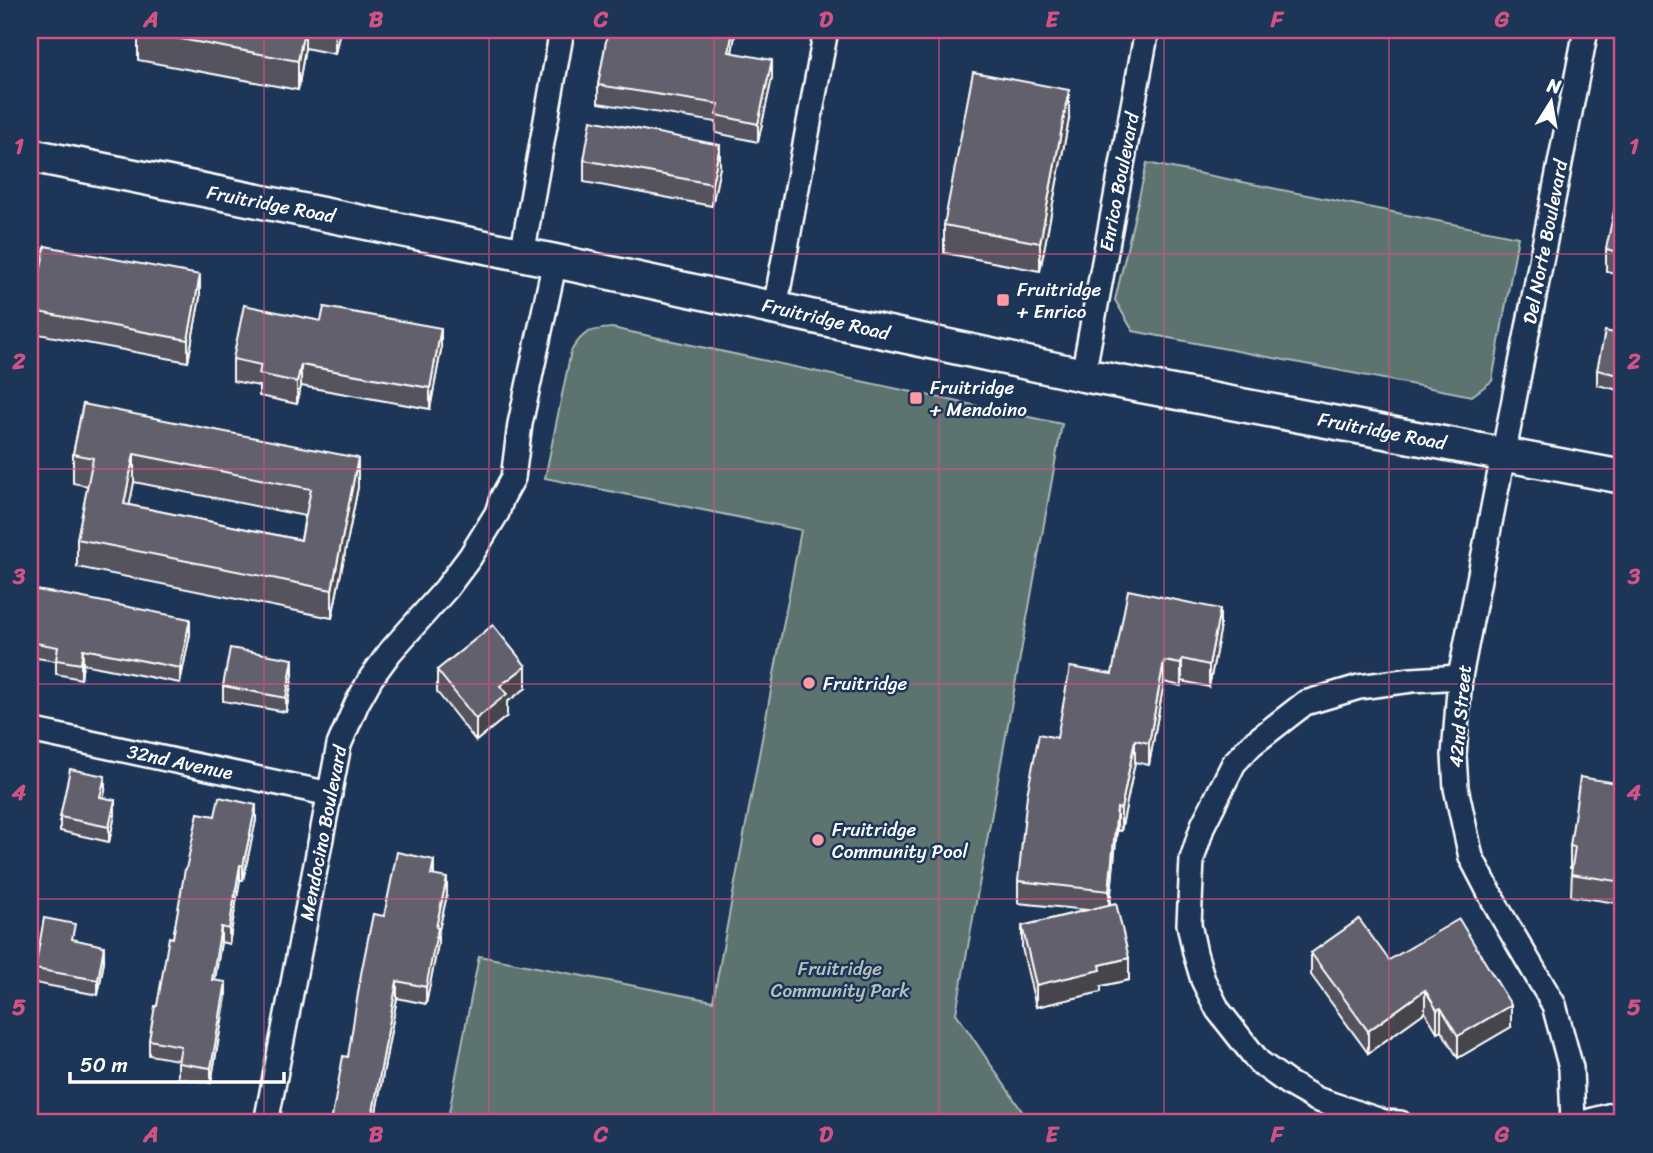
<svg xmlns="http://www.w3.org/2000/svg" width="1653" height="1153" viewBox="0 0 1653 1153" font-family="Sriracha,sans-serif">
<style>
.green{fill:#5d736f;stroke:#aeb9b7;stroke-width:2}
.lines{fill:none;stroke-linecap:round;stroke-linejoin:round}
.minor-casing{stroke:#fff;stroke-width:28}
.secondary-casing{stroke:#fff;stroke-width:37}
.minor{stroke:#1d3557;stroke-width:23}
.secondary{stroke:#1d3557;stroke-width:32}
.wall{fill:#54535d;stroke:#fff;stroke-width:2;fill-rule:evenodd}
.shaded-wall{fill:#45444c;stroke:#fff;stroke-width:2}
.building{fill:#62616c;stroke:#fff;stroke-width:2;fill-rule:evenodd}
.grid{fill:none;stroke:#d15284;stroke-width:2;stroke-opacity:0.55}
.poi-dot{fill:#ff9aa2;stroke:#1d3557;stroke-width:2.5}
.labels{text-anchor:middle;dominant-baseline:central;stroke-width:5;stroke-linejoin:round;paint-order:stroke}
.street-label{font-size:19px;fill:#fff;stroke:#1d3557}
.poi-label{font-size:19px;fill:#fff;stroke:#1d3557;text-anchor:start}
.park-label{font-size:19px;fill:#b6c0be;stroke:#1d3557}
.neatline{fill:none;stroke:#d15284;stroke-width:2.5}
.grid-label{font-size:23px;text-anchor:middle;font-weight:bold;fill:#d15284}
</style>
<rect width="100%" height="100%" fill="#1d3557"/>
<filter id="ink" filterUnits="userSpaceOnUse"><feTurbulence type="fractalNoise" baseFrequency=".0143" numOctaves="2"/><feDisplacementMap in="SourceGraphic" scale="14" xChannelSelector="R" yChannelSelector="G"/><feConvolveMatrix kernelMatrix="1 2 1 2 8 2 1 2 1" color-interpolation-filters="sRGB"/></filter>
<g filter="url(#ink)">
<!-- green -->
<g class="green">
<path d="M1147,163L1518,237L1492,381L1472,396L1133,331L1115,300Z"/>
<path d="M612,328L1062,424L956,1013L1030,1123H447L479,956L713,1001L801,530L545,478L571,351C584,330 589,330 612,328Z"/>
</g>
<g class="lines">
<defs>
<g id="minor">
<path d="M522,255L562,30"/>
<path d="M775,308L826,30"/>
<path d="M1083,375L1147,30"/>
<path d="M30,730L330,794"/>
<path d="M266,1123L339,745L357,703L371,678L390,652L446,589L470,557L497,513L502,498L513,478L520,424L555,261"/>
<path d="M1400,1123L1384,1122L1316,1099L1288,1083L1259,1062L1218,1010L1203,980L1195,953L1189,924L1192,859L1203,825L1234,763L1251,745L1305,703L1359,687L1412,680L1460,677"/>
<path d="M1573,1123L1571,1068L1554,1005L1499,911L1471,857L1456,788L1454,755L1460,677L1586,30"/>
<path d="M1582,1123L1623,1112"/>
</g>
<path id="secondary" d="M30,155L555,261L1083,375L1623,477"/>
</defs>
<!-- minor casing -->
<use href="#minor" class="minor-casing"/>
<!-- secondary casing -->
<use href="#secondary" class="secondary-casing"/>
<!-- minor -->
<use href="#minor" class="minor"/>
<!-- secondary -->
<use href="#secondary" class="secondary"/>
</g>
<!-- wall -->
<g class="wall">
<path d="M138,30H340L335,54L305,48L298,90L138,60Z"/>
<path d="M607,30H736L732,52L772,78L758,142L716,133V122L598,103V85L607,39Z"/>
<path d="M1069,119L1040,271L944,253V225Z"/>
<path d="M584,160L720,167L712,206L584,182Z"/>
<path d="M1623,203V275L1606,271V249Z"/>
<path d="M200,297L188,362L33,333V311Z"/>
<path d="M1623,335V391L1597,385V370Z"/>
<path d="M441,350L430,409L301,386L297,404L259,396V386L233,381V359Z"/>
<path d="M83,404L358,487L332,618L77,567V539L88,486L73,483V454ZM134,482L305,516L301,540L129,505Z"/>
<path d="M30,589L190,634L180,683L83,664L81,679L56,674V661L30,657Z"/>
<path d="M1220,631L1209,687L1182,681L1181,686L1164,682L1149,765L1135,762L1121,831L1117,830L1110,905L1129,980L1101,986V992L1036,1007L1022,948V926L1087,910L1018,903V881L1057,738L1112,674Z"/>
<path d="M437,670L526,688L507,702V716L476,741L437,692Z"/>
<path d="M293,674L286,712L223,701V686Z"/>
<path d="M1623,784V904L1571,896L1572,869L1570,868V846Z"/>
<path d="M105,791L103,798L115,815L109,842L60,831V817Z"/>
<path d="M215,816L256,820L243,880H240L229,944L221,942L215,980L226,997L211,1083L178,1078V1060L149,1055V1040L173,938L186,869Z"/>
<path d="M434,876L447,895L438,934V944L426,1004L397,998L374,1123H331L384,916Z"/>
<path d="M1311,953L1389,960L1511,1027L1458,1058L1441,1030L1437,1032L1425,1012L1368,1053L1311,975Z"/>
<path d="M104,961L98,995L35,983V969Z"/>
</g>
<!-- shaded-wall -->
<g class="shaded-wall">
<path d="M304,30H305V48L298,90V61Z"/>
<path d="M335,30H340L335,54Z"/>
<path d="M733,30H736L729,69V52Z"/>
<path d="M772,60V78L758,142V124Z"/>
<path d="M1069,90V119L1040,271V243Z"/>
<path d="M720,145V167L712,206V184Z"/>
<path d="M200,275V297L188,362V340Z"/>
<path d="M441,328V350L430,409V388Z"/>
<path d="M301,365V386L297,404V382Z"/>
<path d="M134,454V482L124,533V504Z"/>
<path d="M358,458V487L332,618V590Z"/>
<path d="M1220,609V631L1209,687V665Z"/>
<path d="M190,619V634L180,683V668Z"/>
<path d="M83,649V664L81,679V664Z"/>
<path d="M293,659V674L286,712V698Z"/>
<path d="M1182,659V681L1181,686V664Z"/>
<path d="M1164,661V682L1149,765V743Z"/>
<path d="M526,666V688L507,702V716L476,741V719L500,686Z"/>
<path d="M1135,740V762L1121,831V809Z"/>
<path d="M105,776V791L100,812V797Z"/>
<path d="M115,800V815L109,842V827Z"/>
<path d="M256,805V820L243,880V866Z"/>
<path d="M1117,808V830L1109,913V891Z"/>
<path d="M434,860V877L431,875Z"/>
<path d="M240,865V880L229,944V929Z"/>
<path d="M447,878V895L438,934V944L426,1004V987L436,927Z"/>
<path d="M221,927V942L212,995V980Z"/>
<path d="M104,946V961L98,995V980Z"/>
<path d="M1129,958V980L1101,986V992L1036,1007V985L1100,965Z"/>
<path d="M397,981V998L374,1123H371Z"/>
<path d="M226,982V997L211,1083V1068Z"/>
<path d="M1425,990V1012L1368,1053V1031Z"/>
<path d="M1511,1005V1027L1458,1058V1036Z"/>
<path d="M1441,1008V1030L1437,1032V1010Z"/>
</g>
<!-- building -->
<g class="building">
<path d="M138,30H304L298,61L138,31Z"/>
<path d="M608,30H733L729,52L772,60L758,124L716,115L719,104L598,85Z"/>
<path d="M973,72L1069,90L1040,243L944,225Z"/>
<path d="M591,120L720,145L712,184L584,160Z"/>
<path d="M1616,202L1623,203V253L1606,249Z"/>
<path d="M45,246L200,275L188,340L33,311Z"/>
<path d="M244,305L321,321L324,307L441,328L430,388L301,365L297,382L259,374L261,365L233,359Z"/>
<path d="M1605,331L1623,335V376L1597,370Z"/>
<path d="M83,404L358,458L332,590L77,539L93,458L73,454ZM134,454L311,489L301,540L124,504Z"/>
<path d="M30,589L78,597L190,619L180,668L83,649L81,664L56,660L58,647L30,642Z"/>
<path d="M1128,590L1220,609L1209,665L1182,659L1181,664L1164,661L1149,743L1135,740L1121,809L1117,808L1109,891L1018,881L1027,795L1039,734L1057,738L1070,667L1112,674Z"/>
<path d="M493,625L526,666L500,686L507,694L476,719L437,670Z"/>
<path d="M230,648L293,659L286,698L223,686Z"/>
<path d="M70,769L105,776L100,797L115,800L109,827L60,817Z"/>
<path d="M1580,777L1623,784V882L1571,874L1575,847L1570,846Z"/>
<path d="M219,797L256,805L243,866L240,865L229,929L221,927L212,980L226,982L211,1068L178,1063L181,1046L149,1040L155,1006H157L169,937L173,938L185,869H186L198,813L215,816Z"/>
<path d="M397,852L434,860L431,875L447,878L436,927L438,928L426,987L397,981L371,1123H331L343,1056L348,1057L361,974L373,914L384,916Z"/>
<path d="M1116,903L1129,958L1100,965L1101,970L1036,985L1022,926Z"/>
<path d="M44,918L75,924L72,939L104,946L98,980L35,969Z"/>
<path d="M1359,919L1389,960L1459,919L1511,1005L1458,1036L1441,1008L1437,1010L1425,990L1368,1031L1311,953Z"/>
</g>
</g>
<!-- grid -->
<path class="grid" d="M264,30V1123M489,30V1123M714,30V1123M939,30V1123M1164,30V1123M1389,30V1123M30,254H1623M30,469H1623M30,684H1623M30,899H1623"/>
<!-- markers -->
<g class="poi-dot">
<rect x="996" y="293" width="14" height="14" rx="3.5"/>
<rect x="909" y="391" width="14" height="14" rx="3.5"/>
<circle cx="809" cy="683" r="7"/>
<circle cx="818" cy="840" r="7"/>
</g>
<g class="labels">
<!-- street labels -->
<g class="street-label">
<text transform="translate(1119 182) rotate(-79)">Enrico Boulevard</text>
<text transform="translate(271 204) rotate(11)">Fruitridge Road</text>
<text transform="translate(1545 242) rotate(-79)">Del Norte Boulevard</text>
<text transform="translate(826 319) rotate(13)">Fruitridge Road</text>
<text transform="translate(1382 431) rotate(11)">Fruitridge Road</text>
<text transform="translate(1460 716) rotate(-85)">42nd Street</text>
<text transform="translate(180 762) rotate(12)">32nd Avenue</text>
<text transform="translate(323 833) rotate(-79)">Mendocino Boulevard</text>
</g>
<!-- poi labels -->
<g class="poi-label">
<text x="1017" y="289">Fruitridge<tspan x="1017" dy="22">+ Enrico</tspan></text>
<text x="930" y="387">Fruitridge<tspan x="930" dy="22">+ Mendoino</tspan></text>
<text x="823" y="683">Fruitridge</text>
<text x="832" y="829">Fruitridge<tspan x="832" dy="22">Community Pool</tspan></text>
</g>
<!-- park labels -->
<g class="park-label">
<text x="840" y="968">Fruitridge<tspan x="840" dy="22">Community Park</tspan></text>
</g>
</g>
<!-- margin -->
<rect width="1653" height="1153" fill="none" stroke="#1d3557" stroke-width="77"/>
<!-- north arrow -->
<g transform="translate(1551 102) rotate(11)" stroke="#1d3557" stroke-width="5" paint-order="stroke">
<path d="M0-5L12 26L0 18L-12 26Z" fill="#ffffff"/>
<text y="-10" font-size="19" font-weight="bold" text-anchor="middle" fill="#ffffff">N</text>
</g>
<!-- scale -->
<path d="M70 1072v10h214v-10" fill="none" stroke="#ffffff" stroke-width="3.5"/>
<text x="80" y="1072" font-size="21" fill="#ffffff" stroke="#1d3557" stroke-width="5" paint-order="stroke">50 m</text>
<rect x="38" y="38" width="1576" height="1076" class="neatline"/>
<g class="grid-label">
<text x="151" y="27">A</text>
<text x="376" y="27">B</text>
<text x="601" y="27">C</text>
<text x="826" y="27">D</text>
<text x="1052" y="27">E</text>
<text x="1277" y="27">F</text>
<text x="1502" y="27">G</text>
<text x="19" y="154">1</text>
<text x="1634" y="154">1</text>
<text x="19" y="369">2</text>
<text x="1634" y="369">2</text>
<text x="19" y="584">3</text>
<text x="1634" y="584">3</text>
<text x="19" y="800">4</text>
<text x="1634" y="800">4</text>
<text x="19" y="1015">5</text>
<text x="1634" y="1015">5</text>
<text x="151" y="1142">A</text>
<text x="376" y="1142">B</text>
<text x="601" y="1142">C</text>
<text x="826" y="1142">D</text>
<text x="1052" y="1142">E</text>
<text x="1277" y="1142">F</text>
<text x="1502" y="1142">G</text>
</g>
</svg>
